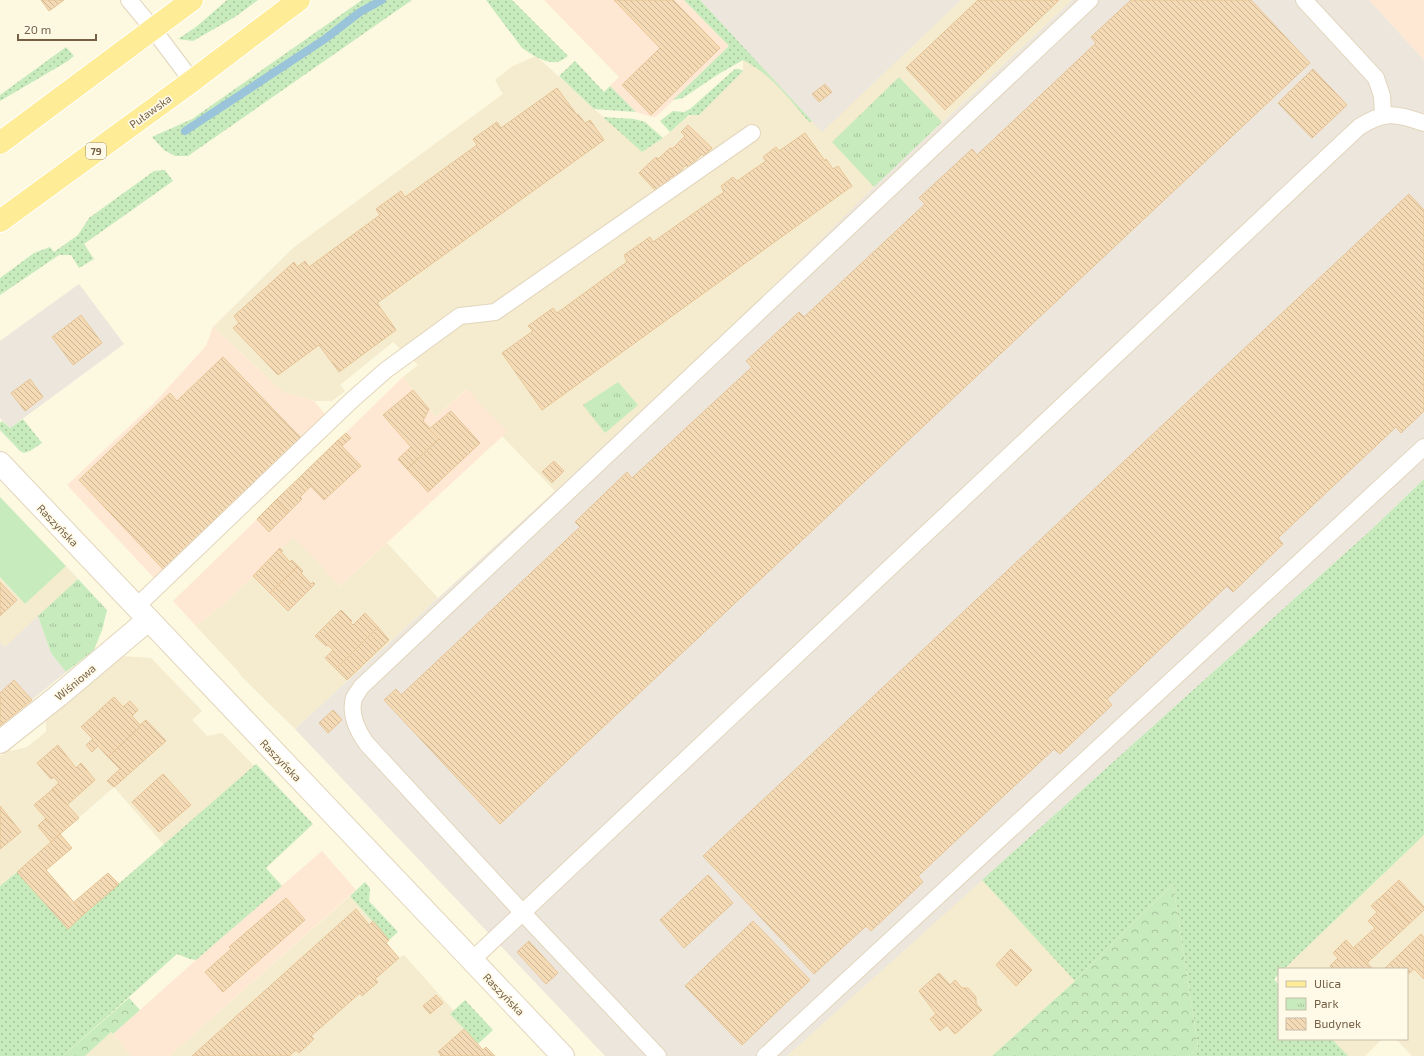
<svg xmlns="http://www.w3.org/2000/svg" width="1424" height="1056" viewBox="0 0 1424 1056" font-family="'Exo 2',sans-serif">
<style>
.residential{fill:#f5ebce}
.commercial{fill:#ffe8d3}
.industrial{fill:#ece6dc}
.grass{fill:url(#grass-dots)}
.forest{fill:url(#forest-crowns)}
.park{fill:url(#park-tufts)}
.garden{fill:#c8ebbe}
.lines{fill:none;stroke-linecap:round;stroke-linejoin:round}
.stream{stroke:#9ac4da;stroke-width:8}
.building{fill:url(#building-back-hatch);stroke:#e8c596}
.service-casing{stroke:#e2d5bc;stroke-width:18}
.minor-casing{stroke:#e2d5bc;stroke-width:24}
.tertiary-casing{stroke:#e2d5bc;stroke-width:24}
.primary-casing{stroke:#fff;stroke-width:24}
.service{stroke:#fff;stroke-width:16}
.minor{stroke:#fff;stroke-width:22}
.tertiary{stroke:#fff;stroke-width:22}
.primary{stroke:#ffec96;stroke-width:22}
.labels{text-anchor:middle;dominant-baseline:central;stroke-width:3.5;stroke-linejoin:round;paint-order:stroke}
.shield{fill:#fffae8;stroke:#9e8e77;stroke-width:1}
.shield-label{font-size:10px;font-weight:bold;fill:#756046}
.street-label{font-size:11px;fill:#756046;stroke:#fffae8}
</style>
<defs>
<pattern id="grass-dots" width="8" height="8" patternUnits="userSpaceOnUse"><rect width="8" height="8" fill="#c8ebbe"/><path d="M2 2h.1M6 6h.1" fill="none" stroke="#a7c29c" stroke-width="1.8" stroke-linecap="round"/></pattern>
<pattern id="forest-crowns" width="20" height="18" patternUnits="userSpaceOnUse"><rect width="20" height="18" fill="#c8ebbe"/><path d="M2 6a3 3 0 1 1 6 0M12 15a3 3 0 1 1 6 0" fill="none" stroke="#a7c29c"/></pattern>
<pattern id="park-tufts" width="24" height="20" patternUnits="userSpaceOnUse"><rect width="24" height="20" fill="#c8ebbe"/><path d="M3 7l-1-3M5 7V3M7 7l1-3M15 17l-1-3M17 17v-4M19 17l1-3" fill="none" stroke="#a7c29c"/></pattern>
<pattern id="building-back-hatch" width="6" height="6" patternUnits="userSpaceOnUse"><rect width="6" height="6" fill="#f4dbb6"/><path d="M-1 5l2 2M0 0l6 6M5-1l2 2" fill="none" stroke="#cab596"/></pattern>
</defs>
<rect width="100%" height="100%" fill="#fdf8e0"/>
<!-- residential -->
<g class="residential">
<path d="M961,0H1072L874,187L762,297L555,491L502,436L507,432L466,389L436,417L403,377L418,365L393,342L340,385L345,391L332,401H314L283,392L213,327L293,248L503,94L495,80L513,66L536,56L642,152L663,138L743,71V60L750,54L822,131Z"/>
<path d="M293,536L340,586L387,543L438,598L295,729L242,677L237,670L196,626L231,598Z"/>
<path d="M66,566L78,579L5,647L0,643V577L25,604Z"/>
<path d="M122,656L151,658L202,711L192,720L207,736L222,733L254,766L164,845L114,787L0,886V756L10,748L11,751L27,747L46,732V719Z"/>
<path d="M1424,835V1056H1412L1396,1039H1407V969H1284Z"/>
<path d="M982,880L1075,981L992,1056H787Z"/>
<path d="M350,896L389,940L386,943L399,958L404,955L454,1011L450,1014L483,1050L486,1047L495,1056H169Z"/>
<path d="M111,1032L132,1056H85Z"/>
<path d="M1332,1039H1382L1365,1056H1348Z"/>
</g>
<!-- commercial -->
<g class="commercial">
<path d="M544,0H684L729,46L656,117H652L636,112L610,86L619,77Z"/>
<path d="M1369,0H1424V60Z"/>
<path d="M213,327L283,392L314,401L326,415L155,579L67,485L154,403L206,346Z"/>
<path d="M403,377L436,417L467,389L507,432L340,586L293,537L231,598L196,626L173,601Z"/>
<path d="M322,851L356,890L169,1056H132L113,1034L196,960Z"/>
</g>
<!-- industrial -->
<g class="industrial">
<path d="M700,0H961L822,132Z"/>
<path d="M1072,0H1369L1424,60V479L1372,529L787,1056H605L295,729L555,491L762,297L874,187Z"/>
<path d="M79,284L124,344L10,428L0,418V341Z"/>
<path d="M38,616L51,653L66,672L0,726V643L5,647Z"/>
</g>
<!-- grass -->
<g class="grass">
<path d="M227,0H258L235,17L193,41L178,39L196,27Z"/>
<path d="M362,0H412L188,156H175L164,150L152,137L192,119Z"/>
<path d="M486,0H512L568,56C565,58 563,60 560,61C548,66 531,54 522,48Z"/>
<path d="M684,0H700L812,121L809,122C790,100 770,73 743,60L717,75L683,98L673,100L729,46Z"/>
<path d="M66,47L74,56L68,61L0,101V95Z"/>
<path d="M575,61L604,92L610,86L636,112L594,109L559,76Z"/>
<path d="M735,69H739L743,71L699,115H689L670,132L660,121L673,111L684,112L690,109Z"/>
<path d="M603,117L634,119L645,122L663,138L642,152Z"/>
<path d="M165,170L173,181L84,244L94,259L79,268L71,255H59L0,295V278L34,253L50,247L54,252L78,235L89,218L154,171Z"/>
<path d="M23,419L42,443L30,451L24,453L20,451L0,430V423L2,421L10,428Z"/>
<path d="M1424,479V835L1284,969H1279V974L1274,979L1279,985V1039H1332L1348,1056H1189L1198,1047L1173,884L1075,981L982,880L1372,529Z"/>
<path d="M256,764L313,824L266,868L282,886L196,960L190,959L177,954L63,1056H0V886L17,872L68,928Z"/>
<path d="M365,882L370,888L369,901L398,932L389,940L350,896Z"/>
<path d="M465,1000L493,1030L478,1044L450,1014Z"/>
</g>
<!-- forest -->
<g class="forest">
<path d="M1173,884L1198,1047L1189,1056H992L1075,981Z"/>
<path d="M129,998L140,1010L113,1034L111,1032L85,1056H63Z"/>
</g>
<!-- park -->
<g class="park">
<path d="M899,77L942,122L874,187L832,142Z"/>
<path d="M618,382L638,405L605,433L583,405Z"/>
<path d="M78,579L107,610L102,630L94,650L66,672L51,653L38,616Z"/>
</g>
<!-- garden -->
<path class="garden" d="M0,497L66,566L25,604L0,577Z"/>
<g class="lines">
<!-- stream -->
<path class="stream" d="M185,131L325,39L360,12L382,0"/>
</g>
<!-- building -->
<g class="building">
<path d="M41,0H64L49,11Z"/>
<path d="M614,0H673L720,48L651,115L622,85L660,48Z"/>
<path d="M978,0H1059L945,110L906,68Z"/>
<path d="M1131,0H1251L1310,63L500,824L384,700L396,689L401,695L580,527L575,522L627,472L632,478L752,367L746,361L799,312L804,317L925,204L919,198L972,149L977,155L1096,43L1091,37Z"/>
<path d="M1313,69L1347,105L1312,138L1278,103Z"/>
<path d="M825,84L832,92L819,102L812,94Z"/>
<path d="M557,88L577,115L578,114L585,123L590,120L604,140L377,303L396,330L339,372L319,345L278,375L233,328L239,323L234,316L294,262L297,267L305,261L309,267L380,215L376,209L401,191L405,197L477,145L473,139L497,122L501,128Z"/>
<path d="M688,125L712,148L704,156L702,154L688,167L686,165L674,178L672,176L656,191L639,173L656,157L658,159L670,148L672,149L685,136L681,132Z"/>
<path d="M805,133L825,161L826,159L833,169L838,166L852,186L542,410L502,353L533,331L528,326L553,308L557,313L627,262L624,255L650,237L653,242L724,192L721,186L733,177L737,181L766,161L763,157L776,147L779,151Z"/>
<path d="M1409,194L1424,210V411L1401,433L1396,427L1278,538L1283,544L1233,592L1227,586L1107,699L1112,705L1060,754L1054,749L918,876L923,882L871,931L866,926L814,974L703,856Z"/>
<path d="M81,315L102,343L73,365L52,337Z"/>
<path d="M223,357L301,438L164,570L79,480L170,393L177,401Z"/>
<path d="M30,379L43,397L25,411L11,393Z"/>
<path d="M413,390L429,409L423,421L439,439L407,469L398,459L411,447L383,415Z"/>
<path d="M451,411L480,443L428,492L407,469L439,439L429,429Z"/>
<path d="M346,433L351,438L342,446L337,441Z"/>
<path d="M337,441L361,466L324,500L301,476Z"/>
<path d="M554,461L564,471L552,483L542,472Z"/>
<path d="M301,476L311,486L300,497L302,499L288,513L276,500Z"/>
<path d="M276,500L288,513L269,532L257,519Z"/>
<path d="M280,548L283,551L281,552L290,562L292,560L298,566L270,593L253,576Z"/>
<path d="M298,566L303,571L301,573L311,584L313,582L315,584L288,611L270,593Z"/>
<path d="M0,582L17,600L0,616Z"/>
<path d="M341,610L352,621L350,622L353,625L365,613L378,627L336,669L325,658L333,650L328,645L326,646L315,636Z"/>
<path d="M378,627L389,640L347,680L336,669Z"/>
<path d="M14,680L32,700L0,726V693Z"/>
<path d="M114,697L123,707L130,701L138,710L132,716L141,726L108,757L98,746L92,752L86,745L93,739L81,727Z"/>
<path d="M333,710L342,720L328,733L319,723Z"/>
<path d="M146,720L166,741L114,787L107,781L120,769L108,757L141,726L140,725Z"/>
<path d="M58,745L76,768L81,763L95,780L67,805L52,789L59,783L54,777L51,779L37,763Z"/>
<path d="M163,774L191,805L159,832L132,802Z"/>
<path d="M53,789L79,818L60,834L34,805Z"/>
<path d="M0,806L21,832L0,849Z"/>
<path d="M46,818L60,834L51,842L38,826Z"/>
<path d="M60,834L72,848L46,870L84,914L68,929L17,872Z"/>
<path d="M108,873L119,884L84,914L74,902Z"/>
<path d="M708,875L733,903L684,948L660,920Z"/>
<path d="M1399,880L1424,907V910L1410,923L1383,895Z"/>
<path d="M1383,895L1410,923L1367,963L1353,948L1375,928L1368,921L1377,912L1371,906Z"/>
<path d="M286,898L305,920L223,992L205,972L231,949L229,947Z"/>
<path d="M356,909L369,925L373,921L389,940L386,943L399,958L375,979L378,982L362,996L360,993L311,1036L314,1039L299,1053L296,1050L289,1056H192Z"/>
<path d="M753,921L810,980L742,1045L685,986Z"/>
<path d="M1421,934L1424,938V979L1414,969L1407,975V969H1384Z"/>
<path d="M1346,940L1373,969H1333L1330,966L1338,958L1333,953Z"/>
<path d="M529,941L558,973L546,984L517,952Z"/>
<path d="M1011,949L1032,970L1016,986L996,965Z"/>
<path d="M939,973L950,985L955,980L962,988H968L976,997V1004L982,1010L955,1034L947,1025L940,1031L930,1019L936,1014L919,991Z"/>
<path d="M436,995L443,1003L430,1014L423,1006Z"/>
<path d="M464,1029L483,1050L486,1047L495,1056H440L441,1055L438,1052Z"/>
</g>
<g class="lines">
<defs>
<g id="service">
<path d="M129,0L153,29L192,81"/>
<path d="M1304,0L1376,78L1382,96L1383,116"/>
<path d="M136,607L352,400L386,370L460,316L495,312L752,133"/>
<path d="M472,960L1359,127C1384,111 1396,113 1424,123"/>
<path d="M658,1056L522,912L367,744C358,732 349,714 354,698C356,694 359,691 361,687L1090,0"/>
<path d="M765,1056L1424,447"/>
</g>
<path id="minor" d="M0,742L58,696L148,620"/>
<path id="tertiary" d="M0,463L563,1056"/>
<g id="primary">
<path d="M0,143L192,0"/>
<path d="M0,221L192,81L299,0"/>
</g>
</defs>
<!-- service casing -->
<use href="#service" class="service-casing"/>
<!-- minor casing -->
<use href="#minor" class="minor-casing"/>
<!-- tertiary casing -->
<use href="#tertiary" class="tertiary-casing"/>
<!-- primary casing -->
<use href="#primary" class="primary-casing"/>
<!-- service -->
<use href="#service" class="service"/>
<!-- minor -->
<use href="#minor" class="minor"/>
<!-- tertiary -->
<use href="#tertiary" class="tertiary"/>
<!-- primary -->
<use href="#primary" class="primary"/>
</g>
<g class="labels">
<!-- shield labels -->
<rect class="shield" x="86" y="143" width="20" height="16" rx="3"/>
<g class="shield-label">
<text x="96" y="151">79</text>
</g>
<!-- street labels -->
<g class="street-label">
<text transform="translate(150 111) rotate(-36)">Puławska</text>
<text transform="translate(58 525) rotate(46)">Raszyńska</text>
<text transform="translate(75 682) rotate(-40)">Wiśniowa</text>
<text transform="translate(281 760) rotate(46)">Raszyńska</text>
<text transform="translate(504 994) rotate(46)">Raszyńska</text>
</g>
</g>
<!-- legend -->
<rect x="1278" y="968" width="130" height="72" fill="#fffae8" stroke="#c8bca7"/>
<rect x="1286" y="981" width="20" height="6" fill="#ffec96" stroke="#c8bca7"/>
<text x="1314" y="988" font-size="12" fill="#756046">Ulica</text>
<rect x="1286" y="998" width="20" height="12" fill="url(#park-tufts)" stroke="#c8bca7"/>
<text x="1314" y="1008" font-size="12" fill="#756046">Park</text>
<rect x="1286" y="1018" width="20" height="12" fill="url(#building-back-hatch)" stroke="#c8bca7"/>
<text x="1314" y="1028" font-size="12" fill="#756046">Budynek</text>
<!-- scale -->
<path d="M18 34v6h78v-6" fill="none" stroke="#756046" stroke-width="2"/>
<text x="24" y="34" font-size="12" fill="#756046" stroke="#fffae8" stroke-width="3" paint-order="stroke">20 m</text>
</svg>
